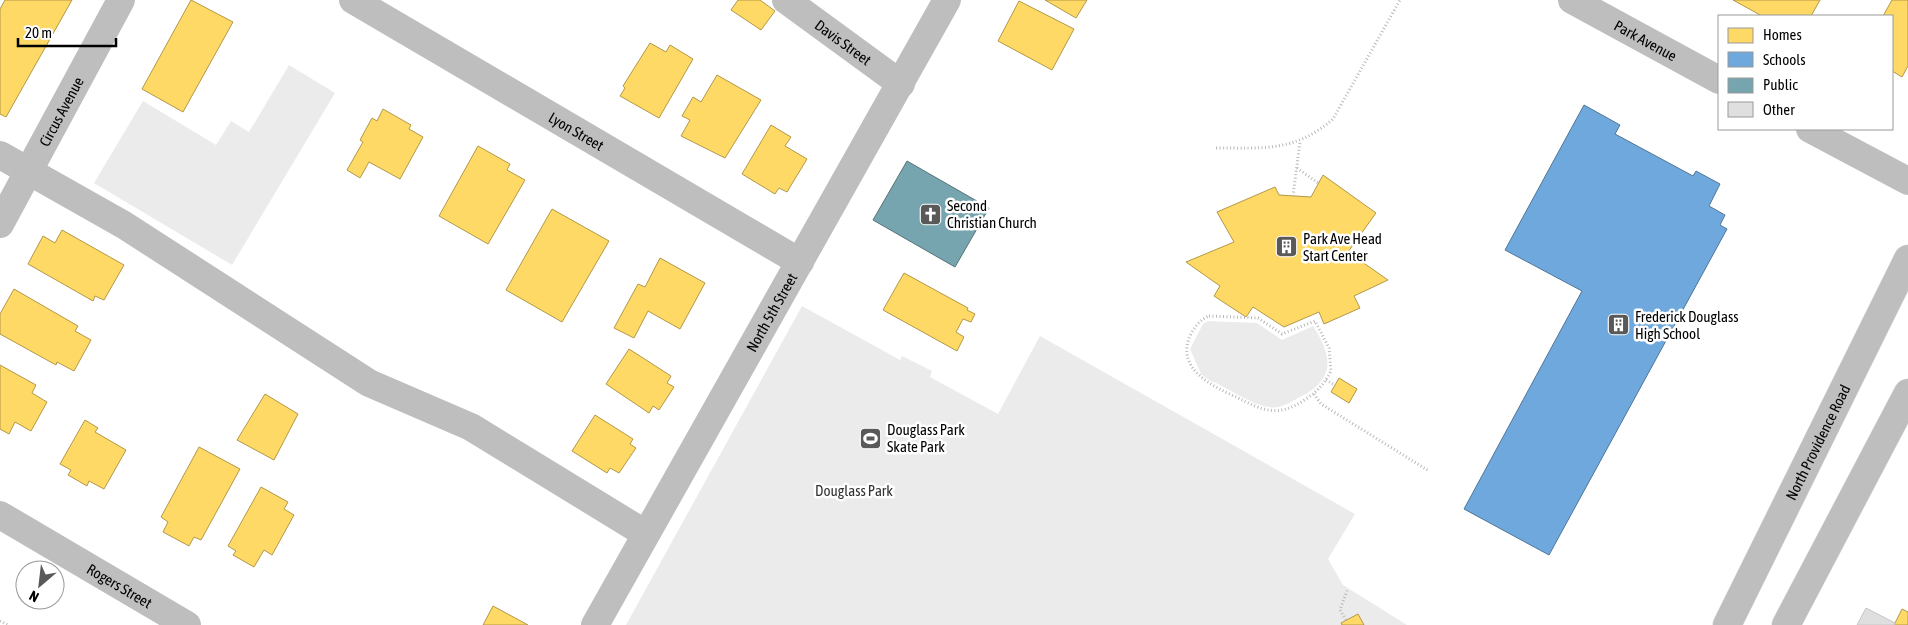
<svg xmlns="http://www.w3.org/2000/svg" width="1908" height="625" viewBox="0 0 1908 625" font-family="'Asap Condensed',sans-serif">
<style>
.green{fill:#ebebeb}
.homes{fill:#ffd966;stroke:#b29847}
.schools{fill:#6fa8dc;stroke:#4e769a}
.public{fill:#76a5af;stroke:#53747a}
.building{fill:#dfdfdf;stroke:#c6c6c6}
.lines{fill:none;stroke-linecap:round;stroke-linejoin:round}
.major-casing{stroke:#dbdbdb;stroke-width:29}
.path{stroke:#b9b9b9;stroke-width:3;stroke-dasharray:1 2.5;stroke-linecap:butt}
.minor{stroke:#bebebe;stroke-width:28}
.major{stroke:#bebebe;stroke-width:28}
.labels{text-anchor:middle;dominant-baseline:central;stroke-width:5;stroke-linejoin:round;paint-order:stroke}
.street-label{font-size:15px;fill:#000;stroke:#fff}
.poi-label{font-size:15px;fill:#000;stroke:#fff;text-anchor:start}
.park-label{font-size:15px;fill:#323232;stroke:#fff}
</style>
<rect width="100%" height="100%" fill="#fff"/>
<!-- green -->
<g class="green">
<path d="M289,65L335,93L232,265L94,183L143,101L216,145L231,121L249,132Z"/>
<path d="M802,306L900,360L902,356L932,371L930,377L998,414L1040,336L1355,514L1328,559L1343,585L1407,625H626Z"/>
<path d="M1208,321L1257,323L1282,340L1313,326C1333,357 1336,380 1298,398C1289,403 1281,409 1269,407C1251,405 1227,387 1209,380L1201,374L1190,349L1203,324Z"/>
</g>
<!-- homes -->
<g class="homes">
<path d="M5,0H72L6,117L0,114V9Z"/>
<path d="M191,0L233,22L183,112L142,89Z"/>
<path d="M738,0H760L775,11L761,30L731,10Z"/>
<path d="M1045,0H1087L1076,18Z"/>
<path d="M1733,0H1820L1811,16H1762Z"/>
<path d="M1892,0H1908V66L1902,77L1892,71V16H1883Z"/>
<path d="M1019,1L1074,29L1052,70L998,41Z"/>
<path d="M650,43L666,52L670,45L693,59L659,118L620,96L625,88L623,86Z"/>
<path d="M717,75L761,100L725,158L681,136L690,120L682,116L693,97L701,102Z"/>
<path d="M383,109L411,125L409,129L423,137L400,179L369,162L360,178L347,170L363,142L360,140L372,118L377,121Z"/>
<path d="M771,125L791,137L785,146L807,159L787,192L779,188L775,194L742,174Z"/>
<path d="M478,146L510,164L507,170L525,180L488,244L439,216Z"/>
<path d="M1323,175L1376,213L1348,252L1388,280L1354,296L1360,308L1324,324L1319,312L1284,327L1253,307L1246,317L1214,296L1220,286L1186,262L1234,242L1217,212L1275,187L1279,195L1311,197Z"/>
<path d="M552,209L609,241L562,322L506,290Z"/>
<path d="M62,230L124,265L104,300L95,296L93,301L28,264L43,236L55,243Z"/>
<path d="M660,258L705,283L680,329L648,311L634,338L614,328L638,284L645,287Z"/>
<path d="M904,273L968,308L967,310L975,314L971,322L963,319L956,332L964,337L957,351L883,310Z"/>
<path d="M14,289L78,326L75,331L91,340L74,371L57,362L56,365L0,334V314Z"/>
<path d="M629,349L671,376L667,383L674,387L659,410L653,406L649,413L606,384Z"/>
<path d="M0,365L36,385L32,393L47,402L31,431L15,422L9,434L0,429Z"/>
<path d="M1339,378L1357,389L1349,403L1331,392Z"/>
<path d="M265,394L298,414L274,460L237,440Z"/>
<path d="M595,415L633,439L630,444L636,448L619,473L610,468L607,473L572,451Z"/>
<path d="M85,420L98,428L95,432L126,450L104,489L89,481L87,486L68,475L71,470L60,464Z"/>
<path d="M199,447L240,469L201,540L194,537L189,546L163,532L168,522L161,517Z"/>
<path d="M261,487L288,502L284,509L294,515L272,555L264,550L254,567L233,555L236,551L228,546Z"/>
<path d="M493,606L528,625H483Z"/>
<path d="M1902,609L1908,612V625H1894Z"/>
<path d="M1358,614L1364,625H1342L1341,623Z"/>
</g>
<!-- schools -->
<path class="schools" d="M1584,105L1620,125L1615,134L1693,176L1696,171L1720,184L1709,206L1725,215L1720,225L1727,229L1549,555L1464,509L1582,291L1505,250Z"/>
<!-- public -->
<path class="public" d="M907,161L989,208L955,267L873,220Z"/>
<!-- building -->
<path class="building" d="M1866,608L1895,623L1894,625H1857Z"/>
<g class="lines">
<defs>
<g id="major">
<path id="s7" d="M1727,625L1908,259"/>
<path d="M1786,625L1908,393"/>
</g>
</defs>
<!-- major casing -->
<use href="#major" class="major-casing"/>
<!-- path -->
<g class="path">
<path d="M1216,148C1264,148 1295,152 1333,119L1400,0"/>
<path d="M1297,168L1318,183"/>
<path d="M1293,196L1300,142"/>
<path d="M1209,316L1258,318L1282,334L1315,321L1329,348L1331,371C1324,384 1318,391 1306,399C1278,418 1264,411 1236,397C1212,386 1174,368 1191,334C1196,325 1200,320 1209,316Z"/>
<path d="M1326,380L1335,385"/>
<path d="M1314,394L1321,404L1429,471"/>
<path d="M1346,620L1340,610L1348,588"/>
<path d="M0,621L8,625"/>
</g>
<!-- minor -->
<g class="minor">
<path id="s1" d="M353,0L800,262"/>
<path id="s2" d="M786,0L901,84"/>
<path id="s3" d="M1572,0L1719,80"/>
<path d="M1810,129L1908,181"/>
<path d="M0,155L124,225L369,383L471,427L646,534"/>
<path id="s4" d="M0,224L121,0"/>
<path id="s5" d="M0,515L187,625"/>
<path id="s6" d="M595,625L947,0"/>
</g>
<!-- major -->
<use href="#major" class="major"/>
</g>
<!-- icons -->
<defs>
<symbol id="church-square" viewBox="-11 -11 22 22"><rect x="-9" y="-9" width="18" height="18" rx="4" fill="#595959" stroke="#fff"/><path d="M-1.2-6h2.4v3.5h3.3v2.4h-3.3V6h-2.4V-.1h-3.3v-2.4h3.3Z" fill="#fff"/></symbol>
<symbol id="building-square" viewBox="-11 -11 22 22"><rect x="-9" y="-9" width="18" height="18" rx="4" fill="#595959" stroke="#fff"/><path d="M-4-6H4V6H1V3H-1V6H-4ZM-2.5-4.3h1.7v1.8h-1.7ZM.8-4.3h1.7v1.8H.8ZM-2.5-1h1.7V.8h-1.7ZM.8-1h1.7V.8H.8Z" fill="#fff"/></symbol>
<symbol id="stadium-square" viewBox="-11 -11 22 22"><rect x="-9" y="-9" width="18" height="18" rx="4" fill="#595959" stroke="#fff"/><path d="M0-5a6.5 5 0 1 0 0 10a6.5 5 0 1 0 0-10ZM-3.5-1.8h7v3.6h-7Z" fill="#fff"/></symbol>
</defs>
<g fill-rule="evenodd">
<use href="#church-square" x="918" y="202" width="25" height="25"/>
<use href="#building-square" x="1274" y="234" width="25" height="25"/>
<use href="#building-square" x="1606" y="312" width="25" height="25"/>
<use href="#stadium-square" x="858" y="426" width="25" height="25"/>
</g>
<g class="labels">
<!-- street labels -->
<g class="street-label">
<text stroke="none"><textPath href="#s3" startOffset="84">Park Avenue</textPath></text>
<text stroke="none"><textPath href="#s2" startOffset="71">Davis Street</textPath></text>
<text stroke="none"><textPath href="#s4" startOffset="128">Circus Avenue</textPath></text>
<text stroke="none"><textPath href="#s1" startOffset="259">Lyon Street</textPath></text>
<text stroke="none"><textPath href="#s6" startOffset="359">North 5th Street</textPath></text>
<text stroke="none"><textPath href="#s7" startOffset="204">North Providence Road</textPath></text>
<text stroke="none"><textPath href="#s5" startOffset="139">Rogers Street</textPath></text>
</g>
<!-- poi labels -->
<g class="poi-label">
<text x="947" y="205">Second<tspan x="947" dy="17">Christian Church</tspan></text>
<text x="1303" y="238">Park Ave Head<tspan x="1303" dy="17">Start Center</tspan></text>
<text x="1635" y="316">Frederick Douglass<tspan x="1635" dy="17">High School</tspan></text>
<text x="887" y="429">Douglass Park<tspan x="887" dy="17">Skate Park</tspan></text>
</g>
<!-- park labels -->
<g class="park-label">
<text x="854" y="490">Douglass Park</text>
</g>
</g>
<!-- legend -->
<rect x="1718" y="15" width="175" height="115" fill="#ffffff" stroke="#999999"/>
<rect x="1728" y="28" width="25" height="15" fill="#ffd966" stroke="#999999"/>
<text x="1763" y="40" font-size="15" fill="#000000">Homes</text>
<rect x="1728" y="52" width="25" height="15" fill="#6fa8dc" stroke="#999999"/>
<text x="1763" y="65" font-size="15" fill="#000000">Schools</text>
<rect x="1728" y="78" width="25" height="15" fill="#76a5af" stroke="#999999"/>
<text x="1763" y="90" font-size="15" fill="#000000">Public</text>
<rect x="1728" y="102" width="25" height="15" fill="#dfdfdf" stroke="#999999"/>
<text x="1763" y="115" font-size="15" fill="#000000">Other</text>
<!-- north arrow -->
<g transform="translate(40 585) rotate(208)"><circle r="24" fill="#ffffff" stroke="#999999"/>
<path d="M0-4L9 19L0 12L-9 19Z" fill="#595959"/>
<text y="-8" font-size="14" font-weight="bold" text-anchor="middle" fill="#000000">N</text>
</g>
<!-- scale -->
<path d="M18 38v8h98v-8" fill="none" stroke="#000000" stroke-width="2.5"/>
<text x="25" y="38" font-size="15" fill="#000000" stroke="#ffffff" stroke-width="4" paint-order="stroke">20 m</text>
</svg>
